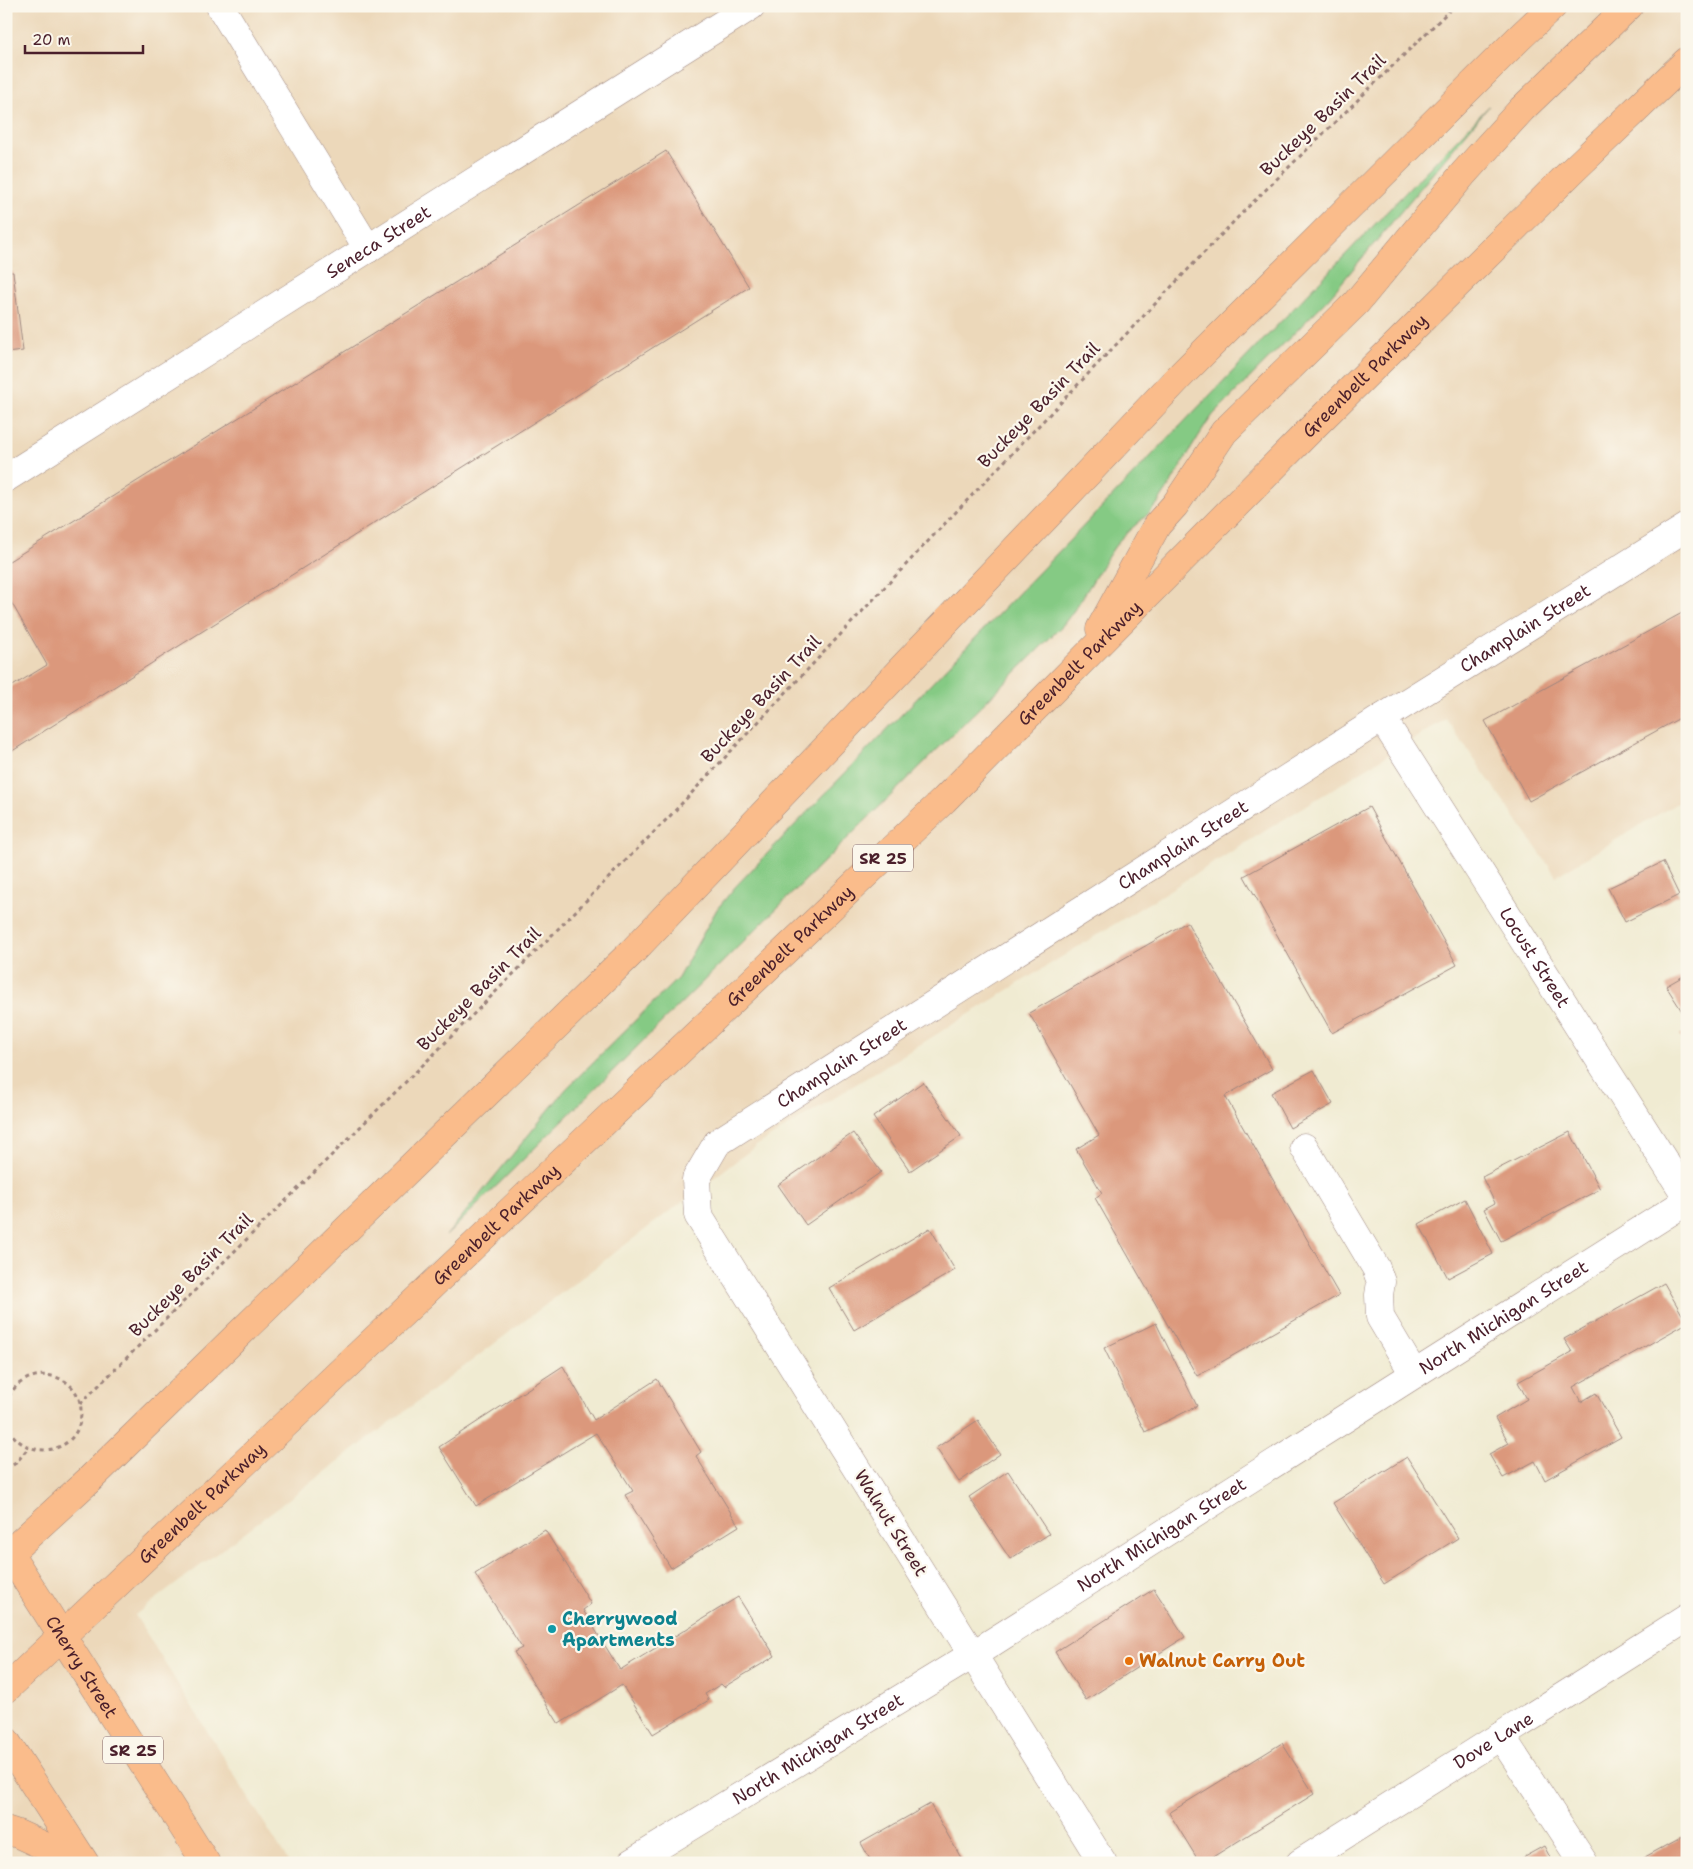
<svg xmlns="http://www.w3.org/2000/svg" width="1693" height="1869" viewBox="0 0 1693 1869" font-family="'Shantell Sans',sans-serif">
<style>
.built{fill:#ecd8ba}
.green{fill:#85ca84;stroke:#687458}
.building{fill:#db987c}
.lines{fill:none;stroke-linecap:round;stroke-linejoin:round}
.minor-casing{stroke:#9d857e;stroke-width:29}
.major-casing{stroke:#9d857e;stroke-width:29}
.path{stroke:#9d857e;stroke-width:3;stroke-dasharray:4 4;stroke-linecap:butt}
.minor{stroke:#fff;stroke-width:28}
.major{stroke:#fabc8b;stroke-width:28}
.culture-dot{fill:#0f9aa8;stroke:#fbf7ec;stroke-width:2}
.food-dot{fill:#e8710a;stroke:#fbf7ec;stroke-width:2}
.labels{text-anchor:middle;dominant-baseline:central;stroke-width:4.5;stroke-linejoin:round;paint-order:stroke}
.shield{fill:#fbf7ec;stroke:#7f6065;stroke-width:1}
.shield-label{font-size:16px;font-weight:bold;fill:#4a1f2b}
.street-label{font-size:18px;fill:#4a1f2b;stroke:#fbf7ec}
.culture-label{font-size:18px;font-weight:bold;fill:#0d838f;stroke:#fbf7ec;text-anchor:start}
.food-label{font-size:18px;font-weight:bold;fill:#c56008;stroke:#fbf7ec;text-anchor:start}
</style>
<rect width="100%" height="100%" fill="#fbf7ec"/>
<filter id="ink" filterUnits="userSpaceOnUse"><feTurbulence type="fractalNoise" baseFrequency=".02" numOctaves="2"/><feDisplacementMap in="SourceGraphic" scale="10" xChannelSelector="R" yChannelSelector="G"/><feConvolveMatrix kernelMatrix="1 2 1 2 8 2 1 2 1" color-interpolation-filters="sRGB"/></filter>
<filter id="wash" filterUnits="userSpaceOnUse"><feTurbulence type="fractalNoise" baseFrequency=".0096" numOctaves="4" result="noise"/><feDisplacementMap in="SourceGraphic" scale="20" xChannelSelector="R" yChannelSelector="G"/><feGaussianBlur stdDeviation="1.12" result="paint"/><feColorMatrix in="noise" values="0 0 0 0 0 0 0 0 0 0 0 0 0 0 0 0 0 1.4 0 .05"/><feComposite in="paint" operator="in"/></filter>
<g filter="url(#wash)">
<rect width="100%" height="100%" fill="#f0ebd2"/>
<!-- built -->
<path class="built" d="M6,6H1687V797L1556,876L1446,719L756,1146L135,1615L289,1863H6Z"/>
<!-- green -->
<path class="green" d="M1489,106L1328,299L1213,415C1192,443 1178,475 1158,503C1146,519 1126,530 1115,546C1096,573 1083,601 1062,626L446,1236L566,1089L678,978L717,909L736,886Z"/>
<g id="blocks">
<!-- building -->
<g class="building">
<path d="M666,151L749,287L6,755V690L47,665L6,593V563Z"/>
<path d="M6,272H13L23,351L6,353Z"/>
<path d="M1682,613L1687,621V714L1529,801L1485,721Z"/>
<path d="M1369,807L1457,965L1332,1033L1244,876Z"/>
<path d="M1663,862L1679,895L1625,922L1608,888Z"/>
<path d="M1187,922L1272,1069L1225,1096L1339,1295L1197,1376L1095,1198L1102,1193L1076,1149L1099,1135L1029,1013Z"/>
<path d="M1687,974V1019L1666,986Z"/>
<path d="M1687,1031V1046L1680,1035Z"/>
<path d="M1314,1070L1333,1104L1290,1128L1271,1093Z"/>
<path d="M923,1082L961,1136L910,1171L873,1117Z"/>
<path d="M1570,1132L1600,1189L1501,1241L1484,1209L1495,1203L1482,1177Z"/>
<path d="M853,1133L881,1172L806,1225L778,1185Z"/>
<path d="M1465,1199L1493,1254L1448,1278L1419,1224Z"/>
<path d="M930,1228L955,1270L854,1330L829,1288Z"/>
<path d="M1664,1283L1687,1323L1573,1387L1581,1402L1596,1393L1621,1437L1545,1480L1535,1461L1503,1478L1489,1454L1509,1443L1495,1418L1527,1399L1518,1382L1572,1352L1564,1339Z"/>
<path d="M1156,1323L1197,1406L1145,1432L1104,1348Z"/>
<path d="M563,1366L594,1420L657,1379L701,1452L696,1456L739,1526L671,1568L625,1495L633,1491L596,1433L476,1506L439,1447Z"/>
<path d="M978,1420L1000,1454L959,1482L936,1448Z"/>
<path d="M1407,1457L1458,1538L1384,1584L1333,1503Z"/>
<path d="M1008,1471L1049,1534L1010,1559L969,1497Z"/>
<path d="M545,1530L591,1604L583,1610L620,1670L738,1597L775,1656L724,1687L721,1684L705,1694L709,1700L653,1734L622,1685L559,1724L514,1652L522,1648L475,1574Z"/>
<path d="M1154,1589L1185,1637L1086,1700L1055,1652Z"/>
<path d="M1282,1743L1314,1794L1203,1863H1200L1169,1813Z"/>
<path d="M930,1804L964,1863H872L861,1843Z"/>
<path d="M1687,1834V1863H1634Z"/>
<path d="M1544,1846L1553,1863H1513Z"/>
</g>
</g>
</g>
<g filter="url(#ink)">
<use href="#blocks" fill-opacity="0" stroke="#9d857e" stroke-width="1"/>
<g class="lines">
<defs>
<g id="minor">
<path d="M220,6L368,249"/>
<path id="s1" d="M6,478L751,6"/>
<path id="s2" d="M1382,718L1687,1197"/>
<path d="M1304,1147L1376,1268L1381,1282L1379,1295L1380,1317L1414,1374"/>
<path d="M1501,1736L1584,1863"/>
<path id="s3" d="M631,1863L974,1654L1687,1201"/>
<path id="s4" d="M1103,1863L698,1215L696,1179L717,1143L1382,718L1687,527"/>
<path id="s5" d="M1300,1863L1687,1618"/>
</g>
<g id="major">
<path d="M1100,629L1157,525L1175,505L1224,432L1356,303L1464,173L1522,109L1629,6"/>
<path id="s6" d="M6,1548L206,1863"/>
<path d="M6,1556L89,1480L633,951L1182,374L1518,39L1553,6"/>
<path id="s7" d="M6,1689L944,800L1314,426L1571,172L1687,61"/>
<path d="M6,1741L85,1863"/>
<path d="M6,1830L18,1834L82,1863"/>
</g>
</defs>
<!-- minor casing -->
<use href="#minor" class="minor-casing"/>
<!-- major casing -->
<use href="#major" class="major-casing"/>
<!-- path -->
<g class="path">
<path d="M6,1404C19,1360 83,1369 81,1414C79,1457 21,1463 6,1423"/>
<path d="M80,1404L435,1053L670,816L933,536L1243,212L1454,6"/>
<path d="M6,1469L16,1463L29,1447"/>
</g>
<!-- minor -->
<use href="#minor" class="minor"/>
<!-- major -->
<use href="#major" class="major"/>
</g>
</g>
<!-- markers -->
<circle class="culture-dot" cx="552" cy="1629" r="5"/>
<circle class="food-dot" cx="1129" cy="1661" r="5"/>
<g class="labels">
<!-- shield labels -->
<g class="shield">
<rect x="853" y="844.5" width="60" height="27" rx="4"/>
<rect x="103" y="1736.5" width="60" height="27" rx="4"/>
</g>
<g class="shield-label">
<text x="883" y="858">SR 25</text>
<text x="133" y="1750">SR 25</text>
</g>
<!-- street labels -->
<g class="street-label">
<text transform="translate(1323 115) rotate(-44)">Buckeye Basin Trail</text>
<text stroke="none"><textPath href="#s1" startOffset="441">Seneca Street</textPath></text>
<text stroke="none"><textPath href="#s7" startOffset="1890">Greenbelt Parkway</textPath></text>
<text transform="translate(1039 405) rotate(-46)">Buckeye Basin Trail</text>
<text stroke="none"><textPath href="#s4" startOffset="1800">Champlain Street</textPath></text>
<text stroke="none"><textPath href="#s7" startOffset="1485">Greenbelt Parkway</textPath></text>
<text transform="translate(761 699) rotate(-47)">Buckeye Basin Trail</text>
<text stroke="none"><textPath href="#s4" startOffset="1395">Champlain Street</textPath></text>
<text stroke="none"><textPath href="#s7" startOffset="1080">Greenbelt Parkway</textPath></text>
<text stroke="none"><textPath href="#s2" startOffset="284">Locust Street</textPath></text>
<text transform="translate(479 989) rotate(-45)">Buckeye Basin Trail</text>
<text stroke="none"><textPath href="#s4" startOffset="990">Champlain Street</textPath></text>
<text stroke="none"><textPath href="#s7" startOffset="675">Greenbelt Parkway</textPath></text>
<text transform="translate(191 1275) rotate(-45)">Buckeye Basin Trail</text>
<text stroke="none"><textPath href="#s3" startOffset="1029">North Michigan Street</textPath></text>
<text stroke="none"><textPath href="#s7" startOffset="270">Greenbelt Parkway</textPath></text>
<text transform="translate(891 1523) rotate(58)">Walnut Street</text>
<text stroke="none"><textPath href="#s3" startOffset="624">North Michigan Street</textPath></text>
<text stroke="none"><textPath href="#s6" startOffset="141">Cherry Street</textPath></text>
<text stroke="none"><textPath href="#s5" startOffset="229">Dove Lane</textPath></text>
<text stroke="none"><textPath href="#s3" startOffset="219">North Michigan Street</textPath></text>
</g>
<!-- culture labels -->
<g class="culture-label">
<text x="562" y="1619">Cherrywood<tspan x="562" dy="21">Apartments</tspan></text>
</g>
<!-- food labels -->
<g class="food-label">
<text x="1139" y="1661">Walnut Carry Out</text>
</g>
</g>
<!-- margin -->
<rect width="1693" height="1869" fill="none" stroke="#fbf7ec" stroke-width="25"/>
<!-- scale -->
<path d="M25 45v8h118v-8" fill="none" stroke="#4a1f2b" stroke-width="2.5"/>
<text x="32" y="45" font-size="15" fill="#4a1f2b" stroke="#fbf7ec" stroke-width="4" paint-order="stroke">20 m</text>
</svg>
